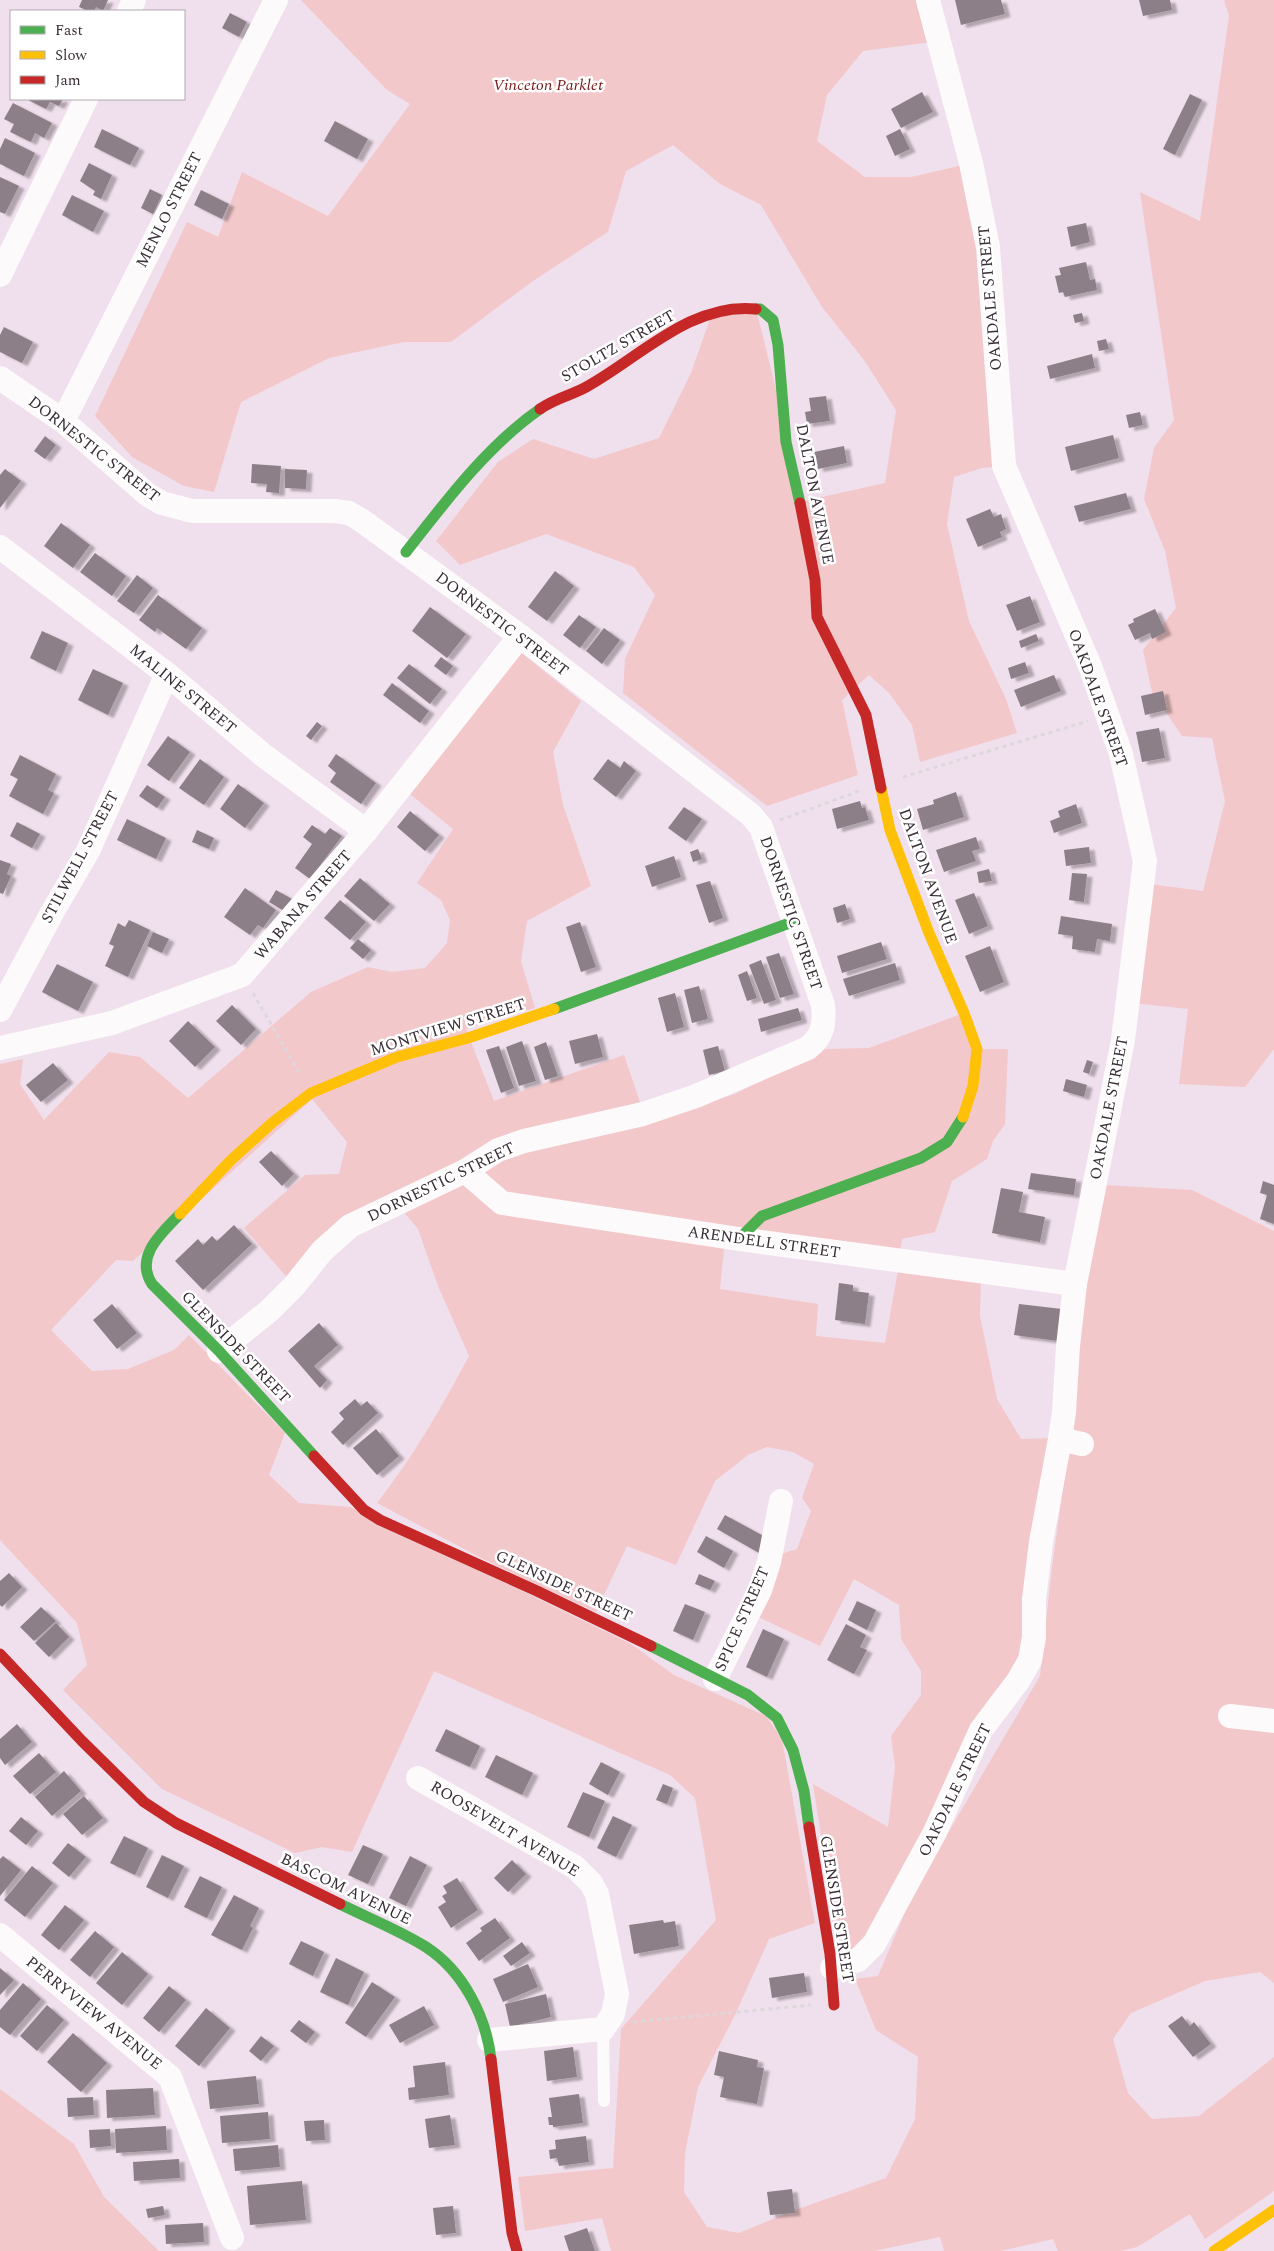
<svg xmlns="http://www.w3.org/2000/svg" width="1274" height="2251" viewBox="0 0 1274 2251" font-family="Spectral,serif">
<style>
.green{fill:#f3c8ca}
.building{fill:#8c7f87;filter:url(#shadow)}
.lines{fill:none;stroke-linecap:round;stroke-linejoin:round}
.path{stroke:#ddd8dc;stroke-width:3;stroke-dasharray:4 4;stroke-linecap:butt}
.lane{stroke:#fdfafc;stroke-width:12}
.street{stroke:#fdfafc;stroke-width:24}
.fast{stroke:#4caf50;stroke-width:11}
.slow{stroke:#ffc107;stroke-width:11}
.jam{stroke:#c62828;stroke-width:11}
.labels{text-anchor:middle;dominant-baseline:central;stroke-width:5;stroke-linejoin:round;paint-order:stroke}
.park-label{font-size:16px;font-style:italic;fill:#761a19;stroke:#fff}
.street-label{font-size:16px;fill:#392e36;stroke:#fff}
</style>
<defs>
<filter id="shadow"><feDropShadow dx="5.5" dy="3" stdDeviation="1" flood-color="#0004"/></filter>
</defs>
<rect width="100%" height="100%" fill="#f0dfec"/>
<!-- green -->
<g class="green">
<path d="M301,0H928L932,42L863,51L827,95L817,141L865,177H911L976,162L1014,465L982,468L954,477L947,524L969,621L1006,699L1017,733L920,762L912,725L889,693L869,675L842,700L858,775L767,806L623,693L625,659L655,595L634,567L546,534L460,565L436,541L498,462L533,439L594,459L659,438L691,373L711,316L757,313L804,501L885,483L896,410L864,360L822,307L761,205L720,184L673,145L626,171L608,232L533,281L451,342H404L329,358L241,402L214,492L184,486L132,457L95,416L187,222L218,237L242,172L328,216L410,104L387,90Z"/>
<path d="M1224,0H1274V1049L1245,1087L1179,1084L1188,1009L1133,1003L1149,884L1203,891L1225,801L1212,738L1182,736L1152,692L1143,650L1176,608L1165,551L1144,499L1154,448L1174,420L1140,192L1200,221L1229,16Z"/>
<path d="M518,650L581,701L553,752L563,805L591,886L527,921L521,961L535,1008L466,1029L494,1101L624,1055L647,1123L735,1094L825,1049L869,1048L964,1013L977,1049H1008L1005,1124L993,1141L987,1159L952,1181L935,1232L902,1239L900,1253L726,1229L720,1289L818,1304L816,1336L885,1343L898,1270L981,1280L980,1316L997,1399L1021,1439L1052,1438L1025,1661L870,1944L851,1955L844,1949L833,1913L813,1784L888,1827L895,1767L891,1736L921,1695V1671L901,1639L899,1605L854,1579L820,1646L752,1614L777,1555L797,1549L811,1511L802,1498L814,1464L793,1452L767,1447L748,1455L715,1481L676,1565L627,1546L596,1612L483,1559L377,1503C413,1457 442,1407 469,1356L438,1286L418,1229L392,1198L290,1281L244,1228L305,1175L339,1174L347,1142L312,1099L133,1261L116,1260L51,1330L92,1371L128,1369L174,1350L189,1335L285,1433L269,1475L299,1503L350,1507L631,1644L674,1675L766,1716L782,1739L815,1923L769,1939L735,2015L698,2087L685,2154L684,2192L707,2227L739,2233L795,2210L886,2178L915,2119L918,2057L876,2030L855,1979L878,1976L920,1877L921,1879L1040,1676L1052,1567L1074,1409L1084,1286L1103,1185L1192,1190L1274,1231V1983L1260,1972L1205,1981L1131,2013L1113,2039L1128,2093L1152,2119L1199,2116L1274,2057V2191L1205,2239L1190,2214L1137,2247L1121,2251H1058L1053,2239L1000,2251H944L940,2237L874,2251H611L602,2218L525,2231L518,2177L613,2168L621,2029L716,1920L695,1798L670,1775L434,1671L352,1852L322,1847L295,1853L162,1789L63,1690L87,1665L77,1623L0,1540V1064L23,1059L20,1084L44,1120L109,1052L140,1057L188,1098L311,992L368,967L392,972L425,968L447,943L450,920L441,900L417,883L453,829L410,794Z"/>
<path d="M0,2089L74,2144L104,2197L159,2251H0Z"/>
</g>
<!-- building -->
<g class="building">
<path d="M82,0H108L103,11L96,7L94,11H88L79,7Z"/>
<path d="M955,0H1001L1005,14L961,25Z"/>
<path d="M1139,0H1170L1172,10L1143,16Z"/>
<path d="M230,13L247,22L239,37L222,28Z"/>
<path d="M922,92L933,112L901,128L891,109Z"/>
<path d="M1190,94L1202,100L1175,155L1163,149Z"/>
<path d="M26,99H63L59,106L50,102L46,109Z"/>
<path d="M13,103L52,123L44,138L35,133L31,142L10,132L14,124L4,119Z"/>
<path d="M335,121L368,139L357,159L324,141Z"/>
<path d="M102,129L139,148L130,165L94,147Z"/>
<path d="M900,129L910,149L895,156L886,136Z"/>
<path d="M5,138L35,153L24,176L0,164V149Z"/>
<path d="M89,163L112,175L101,199L93,195L95,191L80,181Z"/>
<path d="M0,177L19,186L5,214L0,212Z"/>
<path d="M150,189L162,195L153,214L141,208Z"/>
<path d="M201,190L229,204L222,219L194,205Z"/>
<path d="M72,195L104,211L93,232L62,215Z"/>
<path d="M1086,223L1090,242L1071,247L1067,227Z"/>
<path d="M1086,262L1090,280L1095,279L1097,290L1065,297L1063,292L1059,293L1055,276L1061,275L1059,268Z"/>
<path d="M1082,313L1084,321L1075,323L1073,315Z"/>
<path d="M4,327L33,342L22,363L0,352V335Z"/>
<path d="M1106,339L1109,349L1099,351L1097,341Z"/>
<path d="M1092,354L1095,368L1050,379L1047,366Z"/>
<path d="M826,396L830,421L807,424L805,412L811,411L809,398Z"/>
<path d="M1140,412L1143,425L1129,428L1126,415Z"/>
<path d="M1113,435L1119,458L1071,471L1065,447Z"/>
<path d="M45,436L56,445L45,459L34,451Z"/>
<path d="M844,446L847,463L818,469L814,452Z"/>
<path d="M252,464L281,466L279,493L266,492L267,484L251,483Z"/>
<path d="M5,469L21,481L0,508V475Z"/>
<path d="M285,469L307,470L306,489L285,488Z"/>
<path d="M1126,493L1131,509L1079,522L1074,506Z"/>
<path d="M990,509L994,517L1001,514L1006,529L1000,532L1002,537L978,547L966,519Z"/>
<path d="M61,523L90,545L73,568L44,546Z"/>
<path d="M95,553L126,576L112,596L80,572Z"/>
<path d="M555,571L574,586L547,621L528,607Z"/>
<path d="M137,575L153,588L134,613L117,601Z"/>
<path d="M158,595L202,628L186,649L157,628L155,632L139,620Z"/>
<path d="M1030,596L1040,622L1017,631L1006,605Z"/>
<path d="M430,607L466,634L447,658L412,631Z"/>
<path d="M1155,609L1166,632L1152,639L1150,633L1135,640L1128,625L1134,622L1133,619Z"/>
<path d="M579,615L596,627L580,648L563,635Z"/>
<path d="M604,628L620,640L602,664L586,651Z"/>
<path d="M42,631L68,643L56,671L30,658Z"/>
<path d="M1036,634L1039,641L1021,648L1019,641Z"/>
<path d="M441,657L453,666L446,675L434,666Z"/>
<path d="M1025,662L1029,673L1011,679L1008,668Z"/>
<path d="M409,664L442,689L430,704L397,678Z"/>
<path d="M93,669L123,683L108,715L78,700Z"/>
<path d="M1054,675L1061,691L1021,707L1014,690Z"/>
<path d="M392,683L429,711L420,723L383,695Z"/>
<path d="M1163,691L1167,710L1145,715L1141,696Z"/>
<path d="M317,722L322,726L311,740L306,736Z"/>
<path d="M1159,728L1165,758L1142,762L1136,732Z"/>
<path d="M168,736L190,752L169,781L147,765Z"/>
<path d="M336,754L376,783L361,804L330,782L336,773L328,766Z"/>
<path d="M20,755L56,774L48,790L54,793L43,814L9,796L18,779L10,775Z"/>
<path d="M200,759L224,777L204,805L179,788Z"/>
<path d="M608,759L620,768L624,761L636,771L616,797L593,779Z"/>
<path d="M238,784L264,803L245,828L220,809Z"/>
<path d="M147,785L165,797L157,808L139,796Z"/>
<path d="M956,792L964,817L923,830L917,809L934,804L933,800Z"/>
<path d="M860,801L862,808L865,807L869,820L837,829L832,809Z"/>
<path d="M1076,804L1082,823L1054,833L1050,821L1060,817L1058,811Z"/>
<path d="M684,807L702,819L686,841L668,828Z"/>
<path d="M410,811L439,835L425,851L397,827Z"/>
<path d="M127,819L166,838L156,859L117,840Z"/>
<path d="M17,822L40,834L32,848L10,836Z"/>
<path d="M312,825L325,834L330,828L342,836L310,879L295,868L312,844L303,837Z"/>
<path d="M197,830L214,838L209,849L192,842Z"/>
<path d="M976,837L980,849L972,851L976,861L944,872L936,850Z"/>
<path d="M1089,847L1091,863L1066,866L1064,850Z"/>
<path d="M698,849L702,859L693,862L690,852Z"/>
<path d="M674,856L681,877L652,887L645,866Z"/>
<path d="M0,860L11,864L7,874L11,876L3,894L0,893Z"/>
<path d="M989,869L992,881L979,883L977,872Z"/>
<path d="M1072,873L1087,874L1084,902L1069,900Z"/>
<path d="M360,878L390,904L374,921L344,896Z"/>
<path d="M710,881L723,918L709,923L696,885Z"/>
<path d="M245,888L276,910L263,928L258,925L250,935L224,917Z"/>
<path d="M276,890L292,899L284,911L269,902Z"/>
<path d="M974,893L988,926L969,934L955,900Z"/>
<path d="M340,900L366,922L350,940L324,918Z"/>
<path d="M845,904L850,919L837,923L833,908Z"/>
<path d="M1061,916L1112,924L1110,941L1097,939L1095,952L1072,949L1073,936L1058,934Z"/>
<path d="M129,920L150,930L128,977L105,966L114,946L109,944L118,923L125,927Z"/>
<path d="M580,922L596,967L581,972L566,927Z"/>
<path d="M153,932L169,939L162,953L147,946Z"/>
<path d="M358,939L371,950L363,959L350,948Z"/>
<path d="M881,942L887,959L842,973L837,956Z"/>
<path d="M990,946L1004,982L980,992L965,956Z"/>
<path d="M779,953L794,994L780,998L766,957Z"/>
<path d="M761,960L776,1000L764,1004L749,965Z"/>
<path d="M895,963L900,980L849,996L843,979Z"/>
<path d="M57,964L93,982L78,1011L42,992Z"/>
<path d="M747,971L757,998L747,1001L738,975Z"/>
<path d="M699,986L708,1019L692,1023L684,990Z"/>
<path d="M675,993L684,1027L667,1032L658,998Z"/>
<path d="M232,1005L256,1029L241,1045L216,1021Z"/>
<path d="M798,1008L802,1020L761,1032L758,1019Z"/>
<path d="M188,1021L215,1047L195,1067L169,1041Z"/>
<path d="M597,1034L603,1057L575,1064L569,1041Z"/>
<path d="M522,1041L536,1081L519,1086L506,1047Z"/>
<path d="M546,1042L558,1076L545,1080L534,1047Z"/>
<path d="M499,1046L514,1088L501,1093L486,1050Z"/>
<path d="M718,1046L725,1071L709,1075L703,1050Z"/>
<path d="M1087,1060L1093,1062L1089,1074L1083,1072Z"/>
<path d="M53,1063L68,1080L41,1102L26,1085Z"/>
<path d="M1066,1079L1087,1085L1084,1097L1063,1091Z"/>
<path d="M271,1151L294,1174L282,1186L259,1162Z"/>
<path d="M1031,1173L1076,1179L1074,1195L1028,1189Z"/>
<path d="M1263,1181L1274,1185V1224L1260,1219L1267,1195L1260,1193Z"/>
<path d="M1001,1188L1023,1192L1019,1212L1045,1217L1040,1242L992,1233Z"/>
<path d="M234,1225L252,1244L203,1290L175,1261L198,1239L203,1245L212,1236L217,1241Z"/>
<path d="M839,1283L853,1285V1291L869,1293L865,1324L835,1320Z"/>
<path d="M112,1304L137,1333L117,1349L93,1320Z"/>
<path d="M1019,1304L1062,1309L1058,1341L1014,1335Z"/>
<path d="M319,1323L338,1345L314,1366L327,1380L320,1388L288,1351Z"/>
<path d="M355,1399L361,1406L367,1401L378,1413L343,1445L331,1432L344,1419L339,1413Z"/>
<path d="M376,1429L399,1456L377,1475L353,1448Z"/>
<path d="M725,1515L767,1538L759,1553L717,1529Z"/>
<path d="M706,1536L733,1551L724,1568L697,1552Z"/>
<path d="M9,1573L22,1587L2,1607L0,1605V1581Z"/>
<path d="M699,1574L715,1581L710,1590L695,1584Z"/>
<path d="M857,1601L876,1610L867,1630L848,1620Z"/>
<path d="M685,1604L705,1612L693,1640L673,1631Z"/>
<path d="M41,1607L56,1621L34,1641L20,1627Z"/>
<path d="M56,1623L69,1637L49,1657L35,1643Z"/>
<path d="M846,1624L866,1635L860,1647L867,1650L854,1674L827,1660Z"/>
<path d="M763,1629L784,1639L767,1677L746,1667Z"/>
<path d="M17,1724L32,1742L5,1765L0,1758V1739Z"/>
<path d="M446,1729L480,1746L470,1767L435,1751Z"/>
<path d="M39,1753L56,1772L30,1794L13,1776Z"/>
<path d="M496,1755L533,1773L522,1795L485,1777Z"/>
<path d="M601,1762L620,1772L608,1795L589,1784Z"/>
<path d="M64,1771L81,1791L52,1816L35,1797Z"/>
<path d="M663,1784L673,1788L667,1804L656,1800Z"/>
<path d="M583,1792L605,1801L589,1837L567,1827Z"/>
<path d="M84,1796L103,1818L82,1835L63,1814Z"/>
<path d="M613,1816L632,1825L616,1857L597,1848Z"/>
<path d="M21,1817L38,1831L26,1845L9,1831Z"/>
<path d="M124,1836L148,1848L135,1875L110,1863Z"/>
<path d="M68,1843L86,1857L69,1877L52,1863Z"/>
<path d="M363,1845L383,1854L368,1884L348,1875Z"/>
<path d="M162,1855L184,1866L168,1898L146,1887Z"/>
<path d="M3,1856L21,1870L0,1896V1859Z"/>
<path d="M410,1856L427,1865L406,1906L389,1898Z"/>
<path d="M512,1860L526,1874L508,1892L494,1878Z"/>
<path d="M32,1866L53,1883L25,1917L4,1900Z"/>
<path d="M200,1876L222,1887L207,1918L184,1907Z"/>
<path d="M457,1878L478,1910L451,1928L438,1907L446,1902L442,1896L447,1893L443,1886Z"/>
<path d="M234,1895L259,1908L250,1926L253,1928L242,1950L211,1935Z"/>
<path d="M65,1905L84,1920L59,1950L41,1935Z"/>
<path d="M495,1918L510,1938L479,1961L466,1943L482,1931L480,1928Z"/>
<path d="M663,1920L664,1923L675,1921L679,1946L634,1954L629,1925Z"/>
<path d="M95,1931L114,1947L90,1977L70,1960Z"/>
<path d="M301,1941L324,1952L313,1976L289,1964Z"/>
<path d="M522,1942L530,1953L511,1966L503,1956Z"/>
<path d="M122,1952L148,1974L122,2005L96,1983Z"/>
<path d="M336,1958L364,1972L348,2005L320,1992Z"/>
<path d="M528,1964L538,1987L503,2002L493,1979Z"/>
<path d="M0,1968L14,1980L0,1995Z"/>
<path d="M804,1973L807,1992L772,1998L769,1978Z"/>
<path d="M372,1982L395,1997L366,2037L345,2023Z"/>
<path d="M23,1983L41,1999L10,2035L0,2027V2010Z"/>
<path d="M169,1986L186,2000L159,2032L143,2018Z"/>
<path d="M546,1994L551,2017L510,2027L505,2004Z"/>
<path d="M47,2005L64,2020L37,2051L20,2036Z"/>
<path d="M424,2006L434,2025L400,2043L389,2025Z"/>
<path d="M206,2008L230,2028L199,2066L175,2046Z"/>
<path d="M1182,2016L1190,2026L1194,2022L1211,2044L1193,2057L1168,2026Z"/>
<path d="M299,2020L315,2032L306,2043L290,2031Z"/>
<path d="M73,2033L107,2063L81,2092L47,2062Z"/>
<path d="M261,2036L274,2046L261,2061L249,2051Z"/>
<path d="M573,2047L577,2077L547,2081L544,2051Z"/>
<path d="M719,2051L758,2060L757,2067L764,2068L757,2104L720,2097L724,2077L714,2075Z"/>
<path d="M445,2062L449,2095L409,2100L408,2088L415,2087L413,2066Z"/>
<path d="M256,2076L259,2104L210,2109L207,2081Z"/>
<path d="M153,2088L155,2115L107,2118L106,2090Z"/>
<path d="M579,2094L583,2123L553,2127V2125H549L548,2117H552L549,2098Z"/>
<path d="M93,2097L94,2115L68,2117L67,2098Z"/>
<path d="M268,2112L270,2139L222,2143L220,2116Z"/>
<path d="M450,2115L455,2145L429,2148L425,2119Z"/>
<path d="M324,2120L325,2140L306,2141L304,2121Z"/>
<path d="M166,2126L167,2150L116,2153L115,2129Z"/>
<path d="M110,2129L111,2146L90,2148L89,2130Z"/>
<path d="M586,2136L589,2162L559,2166L557,2158L550,2159L549,2150L556,2149L555,2140Z"/>
<path d="M278,2145L280,2167L235,2171L233,2149Z"/>
<path d="M179,2159L180,2178L134,2181L133,2162Z"/>
<path d="M302,2181L306,2220L250,2225L247,2186Z"/>
<path d="M792,2189L795,2213L770,2215L767,2192Z"/>
<path d="M163,2206L165,2215L148,2218L146,2209Z"/>
<path d="M453,2206L456,2233L436,2235L433,2208Z"/>
<path d="M203,2223L204,2242L166,2244L165,2225Z"/>
<path d="M587,2228L595,2251H569L564,2236Z"/>
</g>
<g class="lines">
<!-- path -->
<g class="path">
<path d="M903,777L1088,721"/>
<path d="M780,820L859,791"/>
<path d="M253,993L300,1074"/>
<path d="M633,2022L811,2005"/>
</g>
<!-- lane -->
<path class="lane" d="M603,2029L604,2101"/>
<!-- street -->
<g class="street">
<path d="M928,0L971,163L988,247L1004,466L1090,666L1121,754L1145,861L1123,1040L1075,1284L1068,1346L1064,1412L1060,1439"/>
<path d="M129,11L134,0"/>
<path d="M0,275L86,99"/>
<path d="M0,378L63,421L148,495L162,503L192,511H335L349,513L361,520L520,636L751,815L761,827L823,1005C825,1024 823,1036 808,1048L696,1096L643,1114L524,1141L498,1150L465,1171L350,1226L322,1251L294,1286L269,1311L219,1351"/>
<path d="M63,421L276,0"/>
<path d="M0,547L167,674L263,755L366,831"/>
<path d="M0,1010L53,911L88,851L167,674"/>
<path d="M0,1048L112,1023L242,975L366,831L520,636"/>
<path d="M465,1171L502,1203L739,1239L1075,1284"/>
<path d="M715,1679L760,1590L769,1562L781,1501"/>
<path d="M1230,1716L1274,1721"/>
<path d="M418,1778L575,1867L591,1883L597,1894L617,1994L613,2014L603,2029L489,2040"/>
<path d="M0,1935L170,2077L232,2238"/>
<path d="M832,1968L858,1960L874,1944L935,1832L981,1730L1018,1681L1030,1660L1034,1637V1599L1041,1542L1060,1439L1082,1444"/>
</g>
<!-- fast -->
<g class="fast">
<path d="M756,309H760L773,320L778,345L786,442L800,503"/>
<path d="M406,552C446,501 487,446 540,409"/>
<path d="M554,1009L795,921"/>
<path d="M180,1214C162,1233 134,1256 152,1284L219,1351L314,1456"/>
<path d="M739,1239L762,1216L921,1158L947,1142L963,1117"/>
<path d="M651,1646L748,1695L777,1718L793,1750L804,1791L809,1827"/>
<path d="M340,1904C368,1918 401,1931 426,1947C463,1971 486,2016 491,2059"/>
</g>
<!-- slow -->
<g class="slow">
<path d="M881,788L890,830L929,933L964,1013L977,1049L973,1086L963,1117"/>
<path d="M180,1214L230,1161L273,1122L311,1093L397,1057L468,1038L554,1009"/>
<path d="M1214,2251L1274,2210"/>
</g>
<!-- jam -->
<g class="jam">
<path d="M540,409C555,398 573,395 588,386C640,357 692,302 756,309"/>
<path d="M800,503L815,580L817,617L866,715L881,788"/>
<path d="M314,1456L364,1510L380,1520L537,1591L651,1646"/>
<path d="M0,1654L82,1741L144,1802L176,1823L340,1904"/>
<path d="M809,1827L830,1954L834,2005"/>
<path d="M491,2059L512,2233L517,2251"/>
</g>
</g>
<g class="labels">
<!-- park labels -->
<g class="park-label">
<text x="548" y="85">Vinceton Parklet</text>
</g>
<!-- street labels -->
<g class="street-label">
<text transform="translate(169 210) rotate(-63)">MENLO STREET</text>
<text transform="translate(990 298) rotate(-95)">OAKDALE STREET</text>
<text transform="translate(618 346) rotate(-30)">STOLTZ STREET</text>
<text transform="translate(94 449) rotate(38)">DORNESTIC STREET</text>
<text transform="translate(815 494) rotate(79)">DALTON AVENUE</text>
<text transform="translate(502 624) rotate(37)">DORNESTIC STREET</text>
<text transform="translate(183 689) rotate(39)">MALINE STREET</text>
<text transform="translate(1098 698) rotate(70)">OAKDALE STREET</text>
<text transform="translate(80 857) rotate(-62)">STILWELL STREET</text>
<text transform="translate(928 876) rotate(70)">DALTON AVENUE</text>
<text transform="translate(303 905) rotate(-49)">WABANA STREET</text>
<text transform="translate(791 913) rotate(71)">DORNESTIC STREET</text>
<text transform="translate(448 1027) rotate(-17)">MONTVIEW STREET</text>
<text transform="translate(1109 1108) rotate(-79)">OAKDALE STREET</text>
<text transform="translate(441 1182) rotate(-26)">DORNESTIC STREET</text>
<text transform="translate(764 1242) rotate(8)">ARENDELL STREET</text>
<text transform="translate(236 1347) rotate(46)">GLENSIDE STREET</text>
<text transform="translate(564 1586) rotate(25)">GLENSIDE STREET</text>
<text transform="translate(742 1619) rotate(-66)">SPICE STREET</text>
<text transform="translate(955 1790) rotate(-64)">OAKDALE STREET</text>
<text transform="translate(505 1829) rotate(31)">ROOSEVELT AVENUE</text>
<text transform="translate(346 1889) rotate(26)">BASCOM AVENUE</text>
<text transform="translate(837 1909) rotate(81)">GLENSIDE STREET</text>
<text transform="translate(94 2013) rotate(39)">PERRYVIEW AVENUE</text>
</g>
</g>
<!-- legend -->
<rect x="10" y="10" width="175" height="90" fill="#ffffff" stroke="#b0abaf"/>
<rect x="20" y="26" width="25" height="8" fill="#4caf50" stroke="#b0abaf"/>
<text x="55" y="35" font-size="15" fill="#392e36">Fast</text>
<rect x="20" y="51" width="25" height="8" fill="#ffc107" stroke="#b0abaf"/>
<text x="55" y="60" font-size="15" fill="#392e36">Slow</text>
<rect x="20" y="76" width="25" height="8" fill="#c62828" stroke="#b0abaf"/>
<text x="55" y="85" font-size="15" fill="#392e36">Jam</text>
</svg>
